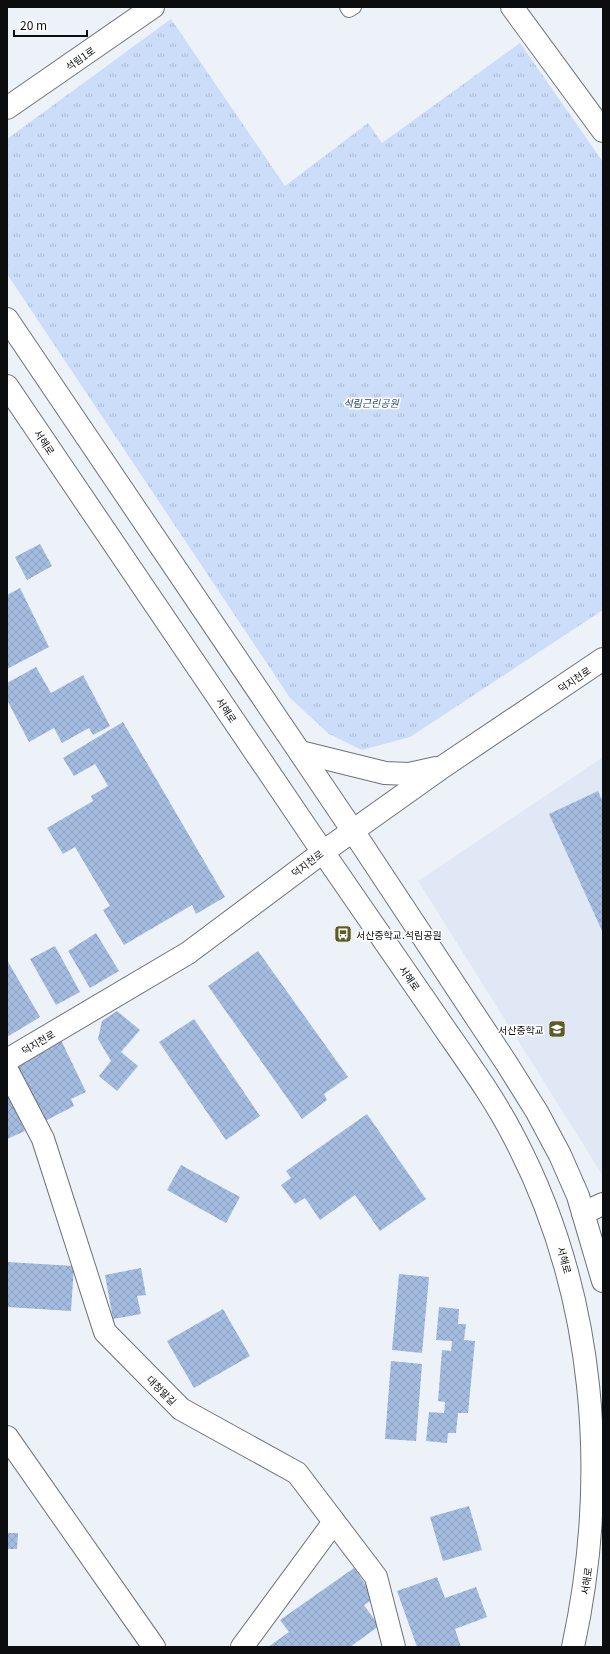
<svg xmlns="http://www.w3.org/2000/svg" width="610" height="1654" viewBox="0 0 610 1654" font-family="Georgia,'Noto Sans KR',serif">
<style>
.built{fill:#e0e8f6}
.grass{fill:url(#grass-tufts)}
.building{fill:url(#building-cross-hatch)}
.lines{fill:none;stroke-linecap:round;stroke-linejoin:round}
.service-casing{stroke:#6e7278;stroke-width:16}
.minor-casing{stroke:#6e7278;stroke-width:24}
.tertiary-casing{stroke:#6e7278;stroke-width:24}
.primary-casing{stroke:#6e7278;stroke-width:24}
.service{stroke:#fff;stroke-width:14}
.minor{stroke:#fff;stroke-width:22}
.tertiary{stroke:#fff;stroke-width:22}
.primary{stroke:#fff;stroke-width:22}
.labels{text-anchor:middle;dominant-baseline:central;stroke-width:3.5;stroke-linejoin:round;paint-order:stroke}
.street-label{font-size:10px;fill:#0b0d0f;stroke:#fff}
.park-label{font-size:10px;font-style:italic;fill:#224270;stroke:#fff}
.poi-label{font-size:10px;fill:#0b0d0f;stroke:#fff;text-anchor:start}
</style>
<defs>
<pattern id="grass-tufts" width="24" height="20" patternUnits="userSpaceOnUse"><rect width="24" height="20" fill="#cbddf9"/><path d="M3 7l-1-3M5 7V3M7 7l1-3M15 17l-1-3M17 17v-4M19 17l1-3" fill="none" stroke="#adbcd4"/></pattern>
<pattern id="building-cross-hatch" width="8" height="8" patternUnits="userSpaceOnUse"><rect width="8" height="8" fill="#a3bce0"/><path d="M0 0l8 8M0 8l8-8" fill="none" stroke="#8ba0bf"/></pattern>
</defs>
<rect width="100%" height="100%" fill="#edf2f8"/>
<!-- built -->
<path class="built" d="M603,757V1176L418,881Z"/>
<!-- grass -->
<path class="grass" d="M171,19L285,186L368,123L382,143L520,43L603,162V610L410,737L362,750L329,734L290,698L7,274V139Z"/>
<!-- building -->
<g class="building">
<path d="M40,544L52,566L27,580L15,557Z"/>
<path d="M20,588L49,647L7,669V595Z"/>
<path d="M36,667L51,693L83,675L110,726L93,735L89,728L62,743L54,728L29,742L7,700V683Z"/>
<path d="M123,722L225,897L196,914L192,905L124,945L103,910L110,906L75,847L63,854L47,828L93,801L91,796L108,786L95,764L74,776L63,758Z"/>
<path d="M598,791L603,802V933L549,814Z"/>
<path d="M96,933L119,971L90,988L68,951Z"/>
<path d="M55,946L80,992L56,1005L30,959Z"/>
<path d="M258,951L348,1077L324,1094L327,1100L302,1119L208,986Z"/>
<path d="M7,960L40,1017L7,1037Z"/>
<path d="M117,1011L140,1030L121,1052L138,1066L117,1091L99,1076L111,1061L98,1039L102,1021Z"/>
<path d="M194,1019L260,1116L226,1140L159,1042Z"/>
<path d="M61,1040L86,1092L71,1099L74,1106L43,1122L15,1063Z"/>
<path d="M7,1093L25,1131L7,1139Z"/>
<path d="M367,1114L426,1199L380,1231L355,1195L320,1220L305,1198L295,1204L281,1185L291,1178L286,1171Z"/>
<path d="M181,1165L240,1197L226,1223L167,1190Z"/>
<path d="M7,1262L74,1266L71,1311L7,1307Z"/>
<path d="M141,1268L146,1295L137,1296L141,1314L113,1319L105,1275Z"/>
<path d="M399,1274L429,1277L422,1353L392,1350Z"/>
<path d="M439,1307L459,1309L458,1324H466L464,1340L475,1341L468,1413H458L456,1433H448L447,1443L426,1441L429,1412L444,1413L445,1402L438,1401L442,1350L451,1351L452,1341L436,1340Z"/>
<path d="M223,1309L250,1356L194,1388L167,1341Z"/>
<path d="M391,1361L422,1364L416,1441L385,1439Z"/>
<path d="M469,1506L482,1550L443,1561L430,1517Z"/>
<path d="M7,1533H18L17,1549H7Z"/>
<path d="M354,1568L375,1598L364,1605L379,1626L350,1647H268L289,1632L280,1620Z"/>
<path d="M437,1577L445,1598L476,1587L487,1617L455,1629L461,1647H417L397,1591Z"/>
</g>
<g class="lines">
<defs>
<path id="service" d="M347,7L349,10L354,7"/>
<g id="minor">
<path d="M512,7L603,131"/>
<path d="M7,1060L188,953L323,852"/>
<path d="M7,1070L43,1139L105,1332L181,1409L297,1473L376,1577L394,1647"/>
<path d="M583,1213L603,1204"/>
<path d="M7,1437L154,1647"/>
<path d="M242,1647L334,1522"/>
</g>
<g id="tertiary">
<path d="M7,108L153,7"/>
<path d="M300,752L385,773L409,774L436,768"/>
<path d="M323,852L444,766L603,659"/>
</g>
<g id="primary">
<path d="M7,319L353,831L507,1064L537,1112L560,1155L578,1196L603,1281"/>
<path d="M7,386C109,537 211,688 314,839C354,898 395,957 436,1016C463,1056 492,1094 514,1137C596,1293 610,1476 573,1647"/>
</g>
</defs>
<!-- service casing -->
<use href="#service" class="service-casing"/>
<!-- minor casing -->
<use href="#minor" class="minor-casing"/>
<!-- tertiary casing -->
<use href="#tertiary" class="tertiary-casing"/>
<!-- primary casing -->
<use href="#primary" class="primary-casing"/>
<!-- service -->
<use href="#service" class="service"/>
<!-- minor -->
<use href="#minor" class="minor"/>
<!-- tertiary -->
<use href="#tertiary" class="tertiary"/>
<!-- primary -->
<use href="#primary" class="primary"/>
</g>
<!-- icons -->
<defs>
<symbol id="bus-square" viewBox="-11 -11 22 22"><rect x="-9" y="-9" width="18" height="18" rx="4" fill="#5b5b27" stroke="#fff"/><path d="M-5-6H5V4H4V6H2V4H-2V6H-4V4H-5ZM-3.5-4V0h7V-4ZM-3.5 1.2v1.5H-2V1.2ZM2 1.2v1.5H3.5V1.2Z" fill="#fff"/></symbol>
<symbol id="school-square" viewBox="-11 -11 22 22"><rect x="-9" y="-9" width="18" height="18" rx="4" fill="#5b5b27" stroke="#fff"/><path d="M0-5L7-2L0 1L-7-2ZM-4 1L0 2.5L4 1V4Q0 6-4 4Z" fill="#fff"/></symbol>
</defs>
<g fill-rule="evenodd">
<use href="#bus-square" x="333" y="924" width="20" height="20"/>
<use href="#school-square" x="547" y="1019" width="20" height="20"/>
</g>
<g class="labels">
<!-- street labels -->
<g class="street-label">
<text transform="translate(80 58) rotate(-35)">석림1로</text>
<text transform="translate(45 442) rotate(56)">서해로</text>
<text transform="translate(574 679) rotate(-34)">덕지천로</text>
<text transform="translate(227 710) rotate(56)">서해로</text>
<text transform="translate(307 863) rotate(-37)">덕지천로</text>
<text transform="translate(410 978) rotate(55)">서해로</text>
<text transform="translate(38 1042) rotate(-31)">덕지천로</text>
<text transform="translate(565 1260) rotate(75)">서해로</text>
<text transform="translate(162 1390) rotate(45)">대청말길</text>
<text transform="translate(586 1581) rotate(-82)">서해로</text>
</g>
<!-- park labels -->
<g class="park-label">
<text x="371" y="402">석림근린공원</text>
</g>
<!-- poi labels -->
<g class="poi-label">
<text x="356" y="934">서산중학교.석림공원</text>
<text x="544" y="1029" text-anchor="end">서산중학교</text>
</g>
</g>
<!-- border -->
<rect width="610" height="1654" fill="none" stroke="#0b0d0f" stroke-width="16"/>
<!-- scale -->
<path d="M14 30v6h73v-6" fill="none" stroke="#0b0d0f" stroke-width="2"/>
<text x="20" y="30" font-size="12" fill="#0b0d0f" stroke="#ffffff" stroke-width="3" paint-order="stroke">20 m</text>
</svg>
